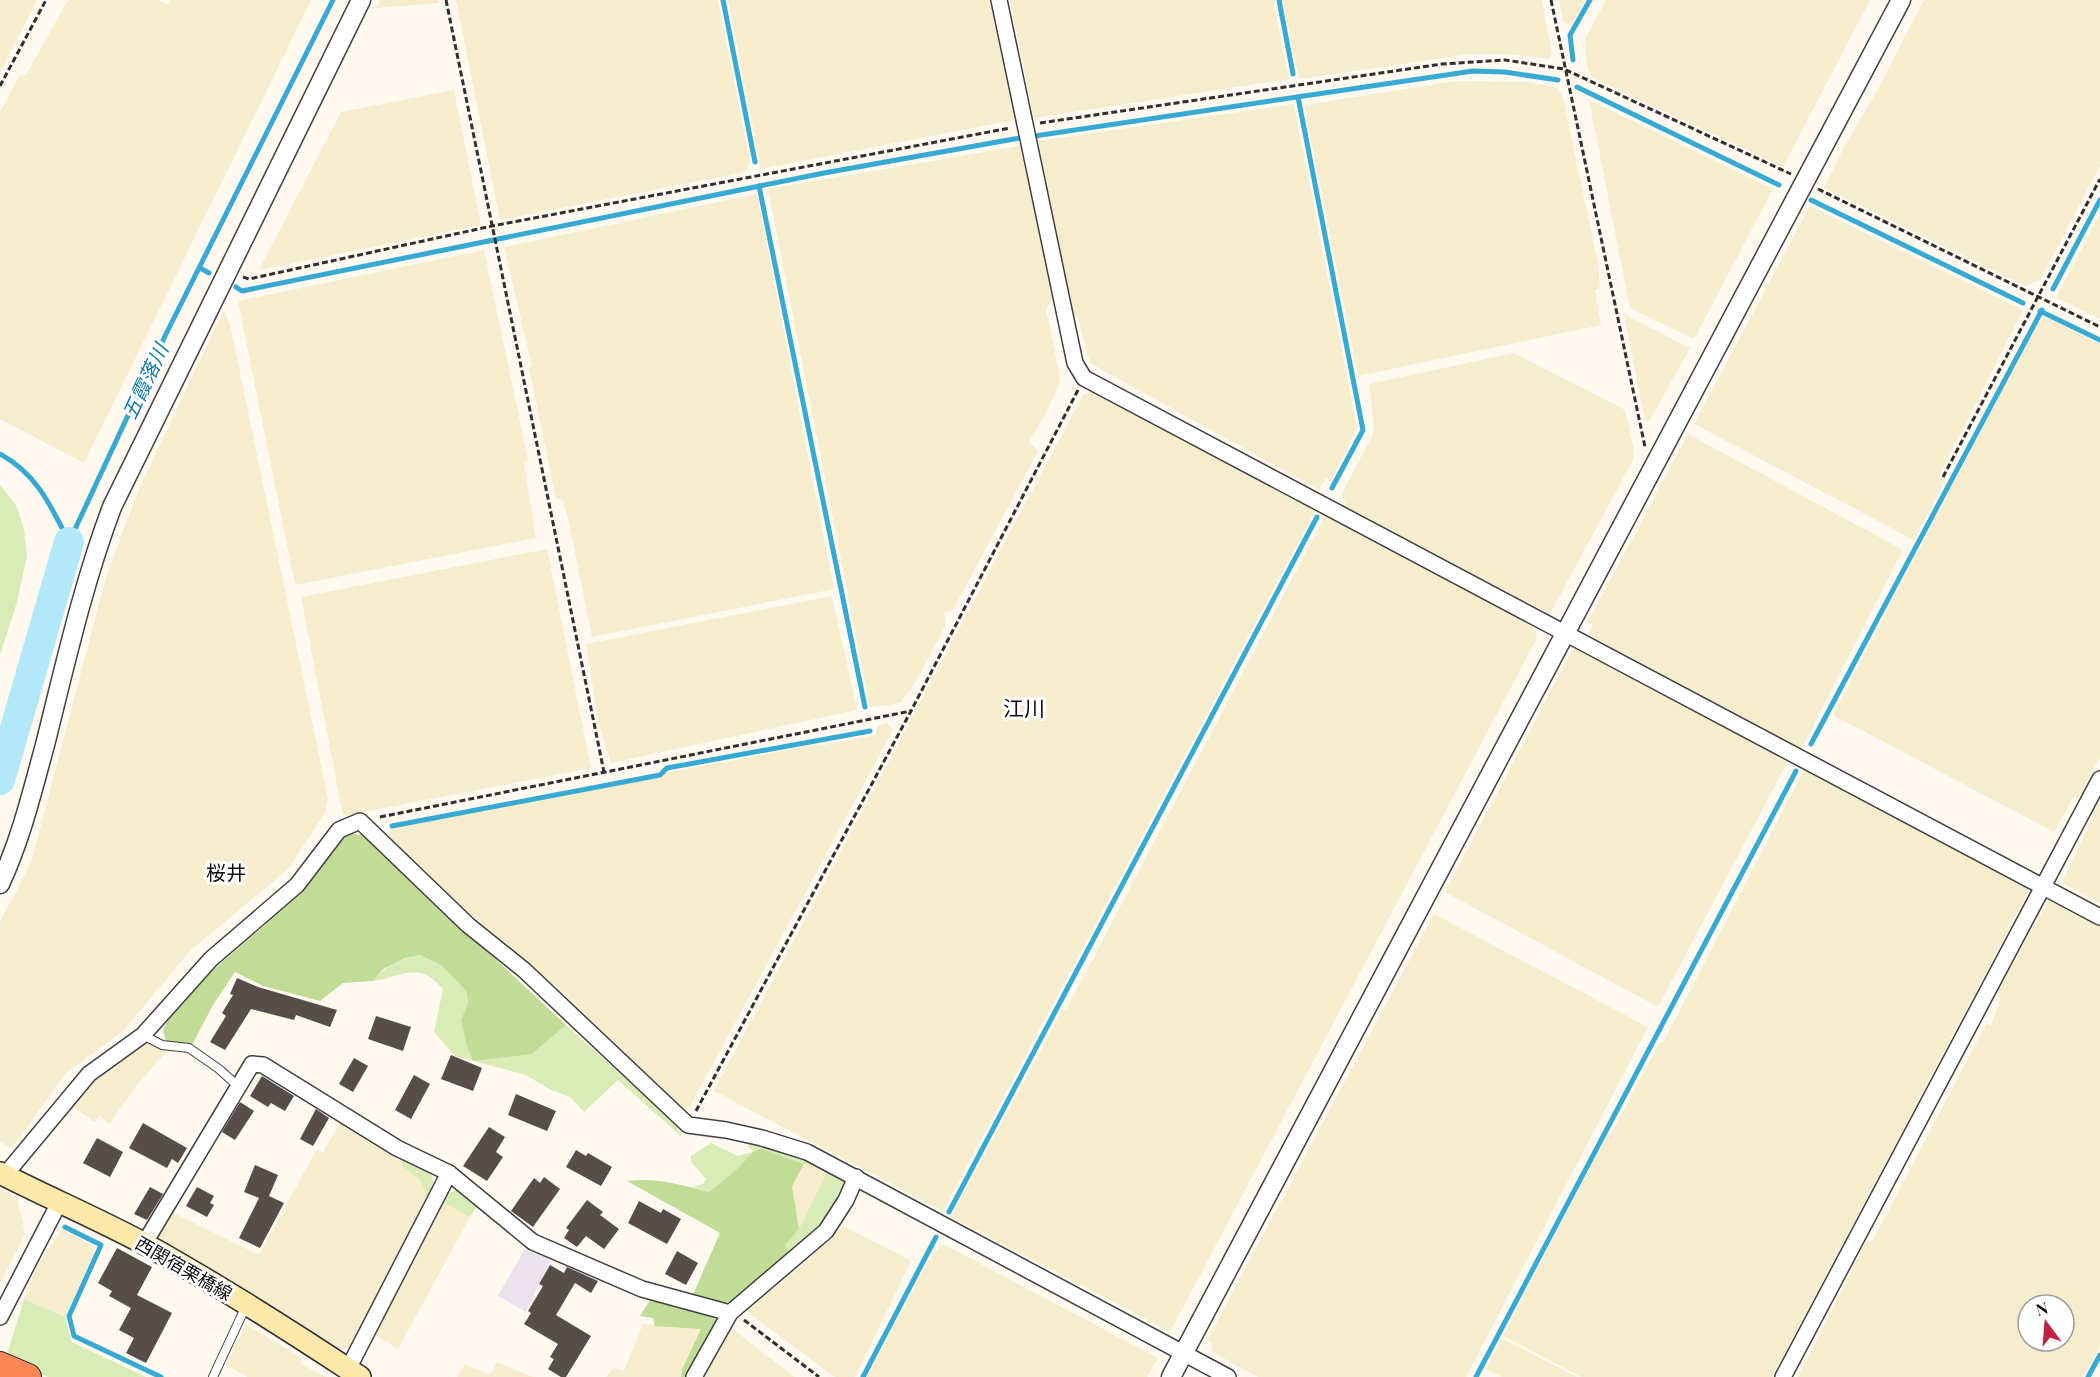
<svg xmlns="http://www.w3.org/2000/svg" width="2100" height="1377" viewBox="0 0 2100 1377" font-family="'Playfair Display','Noto Sans JP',serif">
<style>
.industrial{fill:#eae2ed}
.farmland{fill:#f6edce;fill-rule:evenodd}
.green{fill:#d9ebb7}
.forest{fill:#c0dc96}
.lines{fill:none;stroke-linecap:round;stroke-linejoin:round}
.stream{stroke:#36aad2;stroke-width:5}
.river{stroke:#b2e8f8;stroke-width:30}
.building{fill:#574d4a}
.service-casing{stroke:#414141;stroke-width:10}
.minor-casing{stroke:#414141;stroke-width:18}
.tertiary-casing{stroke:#414141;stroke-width:21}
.secondary-casing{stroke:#303030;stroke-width:24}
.motorway-casing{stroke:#1f1f1f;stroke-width:28}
.path{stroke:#303030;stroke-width:3;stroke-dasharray:6 3;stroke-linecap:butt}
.service{stroke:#fff;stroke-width:8}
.minor{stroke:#fff;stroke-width:15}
.tertiary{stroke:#fff;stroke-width:18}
.secondary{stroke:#ffe9aa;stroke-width:21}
.motorway{stroke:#f98653;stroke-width:26}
.labels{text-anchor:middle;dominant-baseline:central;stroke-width:6;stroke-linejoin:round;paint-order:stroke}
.street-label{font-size:18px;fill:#0e0e0e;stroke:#fff}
.water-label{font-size:20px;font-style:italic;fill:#137aa4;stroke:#fff}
.neighbourhood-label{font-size:20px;fill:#0e0e0e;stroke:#fff}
.quarter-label{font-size:21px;fill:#0e0e0e;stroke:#fff}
</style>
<rect width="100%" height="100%" fill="#fff9ef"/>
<!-- industrial -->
<path class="industrial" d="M527,1245L553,1254L526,1312L498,1296Z"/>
<!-- farmland -->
<g class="farmland">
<path d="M0,0H37L0,72Z"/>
<path d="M68,0H158L167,5L170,0H311L84,463L0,419V112L20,75H26Z"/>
<path d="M380,0H439V3L376,8Z"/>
<path d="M456,0H718L750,162L745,172L500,220Z"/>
<path d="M728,0H990L1014,120L761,169Z"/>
<path d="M1010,0H1273L1289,79L1034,118Z"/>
<path d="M1283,0H1542L1552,55L1548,59L1509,54H1471L1299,79Z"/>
<path d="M1559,0H1585L1572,23L1568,24L1564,22Z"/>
<path d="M1606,0H1870L1783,167L1593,78L1587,67L1585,39Z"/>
<path d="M1924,0H2100V166L2040,280L2025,286L1824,188L1844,147L1877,91Z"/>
<path d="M1456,81L1528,82L1558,88L1563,98L1598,263L1600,288L1595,290L1601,325L1358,376L1304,105Z"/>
<path d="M454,90L481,225L259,270L341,112Z"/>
<path d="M1589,100L1773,189L1694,339L1630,308Z"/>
<path d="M1294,104L1357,428L1331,481L1326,478L1319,490L1090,363L1078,318L1073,315L1038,141Z"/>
<path d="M1020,146L1053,300L1046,309L1059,372L1060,383L1046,413L1029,442L1038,451L953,610L944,612L946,625L913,686L901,702L891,705L870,707L768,189Z"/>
<path d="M757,194L834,589L592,637L568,518L562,499H556L529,368L532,366L504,247Z"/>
<path d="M1810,206L2023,310L1939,476L1945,480L1914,540L1694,424Z"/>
<path d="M2100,213V319L2056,298Z"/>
<path d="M484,250L528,460L524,463L536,538L295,585L238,301Z"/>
<path d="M224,310L231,329L328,799L325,813L288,869L191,950L123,1031L66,1073L12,1148L0,1142V921L16,892L32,859L105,581L124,528L142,482Z"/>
<path d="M1624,314L1690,348L1650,420L1645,421Z"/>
<path d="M2046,317L2100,344V757L2078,799L2073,797L2054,832L1833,715L2036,325Z"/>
<path d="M1514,353L1625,410L1634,449L1633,460L1550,614L1344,507L1345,501L1341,495L1372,436L1374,428L1369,384Z"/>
<path d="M1094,390L1316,509L943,1211L714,1091L1083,395Z"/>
<path d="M1688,434L1903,550L1801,749L1589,635L1593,625L1588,622Z"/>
<path d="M1325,516L1532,624L1537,638L1170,1332L951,1217L1063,1009L1066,1010Z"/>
<path d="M547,549L591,768L343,816L301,597Z"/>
<path d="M832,596L857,710L611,763L599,725L586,644Z"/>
<path d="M1574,647L1788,761L1658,1007L1445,892Z"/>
<path d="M887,723L893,730L688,1110L684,1111L554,984L551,987L388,840L392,826L817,744L824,745L876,735L877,726Z"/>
<path d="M1804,770L2013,879L2029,891L1772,1377H1581L1503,1336L1608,1133L1611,1134L1660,1042L1663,1043Z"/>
<path d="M2100,800V903L2062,883Z"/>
<path d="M2048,901L2077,912L2100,924V1346L2083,1377H1798L1866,1242H1872L1986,1024L1991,1025L2001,998L1997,992ZM2028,1305H2064V1341H2028Z"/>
<path d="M1434,914L1648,1027L1466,1377H1258L1212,1352V1343L1207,1340Z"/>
<path d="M151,1043L168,1050L136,1086L109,1125L100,1115L94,1122L72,1106L93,1082L114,1064L141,1046Z"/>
<path d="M345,1121L404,1157L402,1166L421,1181L428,1200L353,1347L341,1350L277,1308L158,1243L156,1233L170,1211L259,1255L317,1149L323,1153L340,1122Z"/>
<path d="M804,1164L817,1167L826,1174L799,1229L792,1186Z"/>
<path d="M0,1189L17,1197L25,1234L0,1283Z"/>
<path d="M443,1202L470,1217L398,1349L372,1333Z"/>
<path d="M843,1226L910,1260V1263L855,1377H835L748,1313V1309L798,1269Z"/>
<path d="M62,1229L92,1245L94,1253L65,1317L24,1299L36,1268Z"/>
<path d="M943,1244L1158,1358L1147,1377H867L929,1260Z"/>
<path d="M246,1324L301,1358V1364L326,1377H247L226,1365Z"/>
<path d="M643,1324L702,1328L681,1377H606L614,1368L624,1371Z"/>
<path d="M732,1328L744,1338L795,1377H704Z"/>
<path d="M1502,1338L1577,1377H1502L1486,1369Z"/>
<path d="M497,1362L533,1377H457L465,1364L490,1375Z"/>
</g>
<!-- green -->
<g class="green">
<path d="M0,485L16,505L24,529L27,556L17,602L0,655Z"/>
<path d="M420,955L441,965L466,991L468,1003L461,1020L532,1054L566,1025L674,1122L683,1138L618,1080L584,1112L570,1097L549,1089L526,1075L455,1056L434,1032L443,989C438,984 431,976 424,974C408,968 389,980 373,981C386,965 399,959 420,955Z"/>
<path d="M743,1139L808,1157L842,1176L844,1189L826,1221L791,1254L784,1245L799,1229L826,1174L817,1167L753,1152L738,1168L709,1192L692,1187L703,1184L706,1179L691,1162V1156L711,1143L738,1156L753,1152Z"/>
<path d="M404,1157C428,1169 441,1172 428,1200L421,1181L402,1166Z"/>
<path d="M456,1190L462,1191L478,1204L470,1217L443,1202L446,1194Z"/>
<path d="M24,1299L65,1317L72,1342L146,1377H48L6,1358Z"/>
</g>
<!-- forest -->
<g class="forest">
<path d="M353,834L363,835L566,1025L532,1054L473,1061L467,1046L461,1020L468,1003L466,991L441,965L420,955L405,958L383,969L373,981L343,983L320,1001L263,986L235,972L213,1005L192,1045H169L166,1042L163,1031L167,1021L198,983L265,925L341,836Z"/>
<path d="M761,1149L804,1164L792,1186L799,1229L785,1245L791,1254L733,1301L720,1304L691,1299L720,1233L627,1181C656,1177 682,1185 709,1192L738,1168L753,1152Z"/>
<path d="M652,1297L682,1306L717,1320L713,1333L687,1377H681L682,1370L701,1329L655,1326L653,1318L640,1316Z"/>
</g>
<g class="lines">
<!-- stream -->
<g class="stream">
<path d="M723,0L755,162"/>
<path d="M1279,0L1293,74"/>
<path d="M1573,60L1570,35L1590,0"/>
<path d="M1577,87L1779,185"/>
<path d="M1298,97L1363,430L1332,488"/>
<path d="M759,186L865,707"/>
<path d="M1811,200L2023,303"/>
<path d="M200,268L209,273"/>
<path d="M236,287L242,291L824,173L1014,139L1473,71L1505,72L1558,80"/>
<path d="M2053,289L2100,200"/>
<path d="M2040,311L2100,340"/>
<path d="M0,454C37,474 51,506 69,542"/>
<path d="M69,542L166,334L333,0"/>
<path d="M1811,744L2042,310"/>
<path d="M392,826L660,775L667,768L870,731"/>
<path d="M949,1212L1317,517"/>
<path d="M65,1227L101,1245L69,1316L74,1336L161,1377"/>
<path d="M863,1377L936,1237"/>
<path d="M1476,1377L1796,771"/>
<path d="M2088,1377L2100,1355"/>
</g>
<!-- river -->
<path class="river" d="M0,780L69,542"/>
</g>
<!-- building -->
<g class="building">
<path d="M237,978L258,987L337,1010L330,1027L296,1015L294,1020L251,1009L225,1050L210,1042L226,1016L222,1013L233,995L230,994Z"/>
<path d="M376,1016L411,1027L403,1051L368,1039Z"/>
<path d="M451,1055L482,1068L473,1091L441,1079Z"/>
<path d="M354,1058L368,1066L353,1092L339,1084Z"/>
<path d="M414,1075L430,1084L411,1119L395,1110Z"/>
<path d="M262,1076L294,1096L285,1111L271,1103L268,1107L250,1096Z"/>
<path d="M516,1094L556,1111L547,1131L508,1115Z"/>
<path d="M240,1102L254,1111L235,1140L222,1132Z"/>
<path d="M316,1109L329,1118L313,1146L300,1139Z"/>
<path d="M143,1123L187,1148L178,1163L172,1159L167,1168L129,1148Z"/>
<path d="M489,1127L505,1137L496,1152L503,1157L487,1181L463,1166Z"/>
<path d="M97,1138L123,1152L110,1177L83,1163Z"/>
<path d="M576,1150L586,1156L588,1153L612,1167L601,1186L566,1167Z"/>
<path d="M255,1165L278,1175L269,1196L284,1203L260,1248L239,1238L259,1198L244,1192Z"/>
<path d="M544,1177L560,1189L533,1227L511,1211L534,1178L540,1183Z"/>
<path d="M150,1187L163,1194L147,1220L134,1214Z"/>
<path d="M197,1187L214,1196L210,1203L214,1205L207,1217L186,1206Z"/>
<path d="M587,1200L603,1212L600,1215L619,1229L604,1249L586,1236L577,1247L564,1238L569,1230L566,1228Z"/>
<path d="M639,1201L661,1213L663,1209L681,1219L667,1244L628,1223Z"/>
<path d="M117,1248L152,1267L137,1295L172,1313L146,1363L126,1353L134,1338L119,1330L131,1308L109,1296L112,1291L98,1283Z"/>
<path d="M677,1251L698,1263L686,1285L665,1274Z"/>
<path d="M550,1265L564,1273L567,1267L598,1281L591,1293L575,1283L556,1315L591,1336L566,1377H561L548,1369L554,1359L550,1357L558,1344L524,1324L531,1313L528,1311L543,1286L539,1284Z"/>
</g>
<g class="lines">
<defs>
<g id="service">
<path d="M143,1035L162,1045L189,1048L219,1069L239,1087"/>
<path d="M213,1377L246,1306"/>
</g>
<g id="minor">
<path d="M999,0L1075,363L1084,378L2100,917"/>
<path d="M5,1175L89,1074L143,1035L211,959L297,885L339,830L360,821L468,925L524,970L688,1125L726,1130L762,1138L807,1152L1228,1377"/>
<path d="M144,1244L252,1064L263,1065L397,1148L449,1173L533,1242L642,1289L730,1313"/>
<path d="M0,1317L60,1201"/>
<path d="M348,1369L449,1173"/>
<path d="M694,1377L730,1313L826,1231L846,1200L856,1177"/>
<path d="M1783,1377L2100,779"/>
</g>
<g id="tertiary">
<path d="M0,884C21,839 32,792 45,745C65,665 83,584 112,507L361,0"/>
<path d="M1171,1377L1901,0"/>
</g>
<path id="secondary" d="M0,1173C47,1197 96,1218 143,1243C217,1284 289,1330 360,1377"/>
<path id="motorway" d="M0,1365L28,1377"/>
</defs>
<!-- service casing -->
<use href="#service" class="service-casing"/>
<!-- minor casing -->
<use href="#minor" class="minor-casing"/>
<!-- tertiary casing -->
<use href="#tertiary" class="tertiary-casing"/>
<!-- secondary casing -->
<use href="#secondary" class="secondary-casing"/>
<!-- motorway casing -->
<use href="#motorway" class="motorway-casing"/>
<!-- path -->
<g class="path">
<path d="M446,0L604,772"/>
<path d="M1551,0L1645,447"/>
<path d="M0,86L46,0"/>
<path d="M1040,123L1442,64L1505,60L1564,69L1791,174"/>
<path d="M1818,189L2100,327"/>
<path d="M243,277L249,279L492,226L1010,128"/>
<path d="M1943,477L2100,179"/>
<path d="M380,817L911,711"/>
<path d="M696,1111L911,711L1078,390"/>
<path d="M744,1320L819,1377"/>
</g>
<!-- service -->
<use href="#service" class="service"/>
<!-- minor -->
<use href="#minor" class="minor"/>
<!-- tertiary -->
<use href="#tertiary" class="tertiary"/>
<!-- secondary -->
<use href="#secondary" class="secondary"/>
<!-- motorway -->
<use href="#motorway" class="motorway"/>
</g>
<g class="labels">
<!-- street labels -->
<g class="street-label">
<text transform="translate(184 1268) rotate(30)">西関宿栗橋線</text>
</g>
<!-- water labels -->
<g class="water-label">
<text transform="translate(144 381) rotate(-65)">五霞落川</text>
</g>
<!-- neighbourhood labels -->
<g class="neighbourhood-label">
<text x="226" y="871">桜井</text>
</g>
<!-- quarter labels -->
<g class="quarter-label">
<text x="1024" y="707">江川</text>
</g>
</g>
<!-- north arrow -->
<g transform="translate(2046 1323) rotate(344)"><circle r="28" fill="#ffffff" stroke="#9f9f9f" stroke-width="1.5"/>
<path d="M0-4.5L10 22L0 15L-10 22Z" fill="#c32140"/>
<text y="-9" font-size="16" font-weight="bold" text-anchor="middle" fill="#0e0e0e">N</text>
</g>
</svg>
